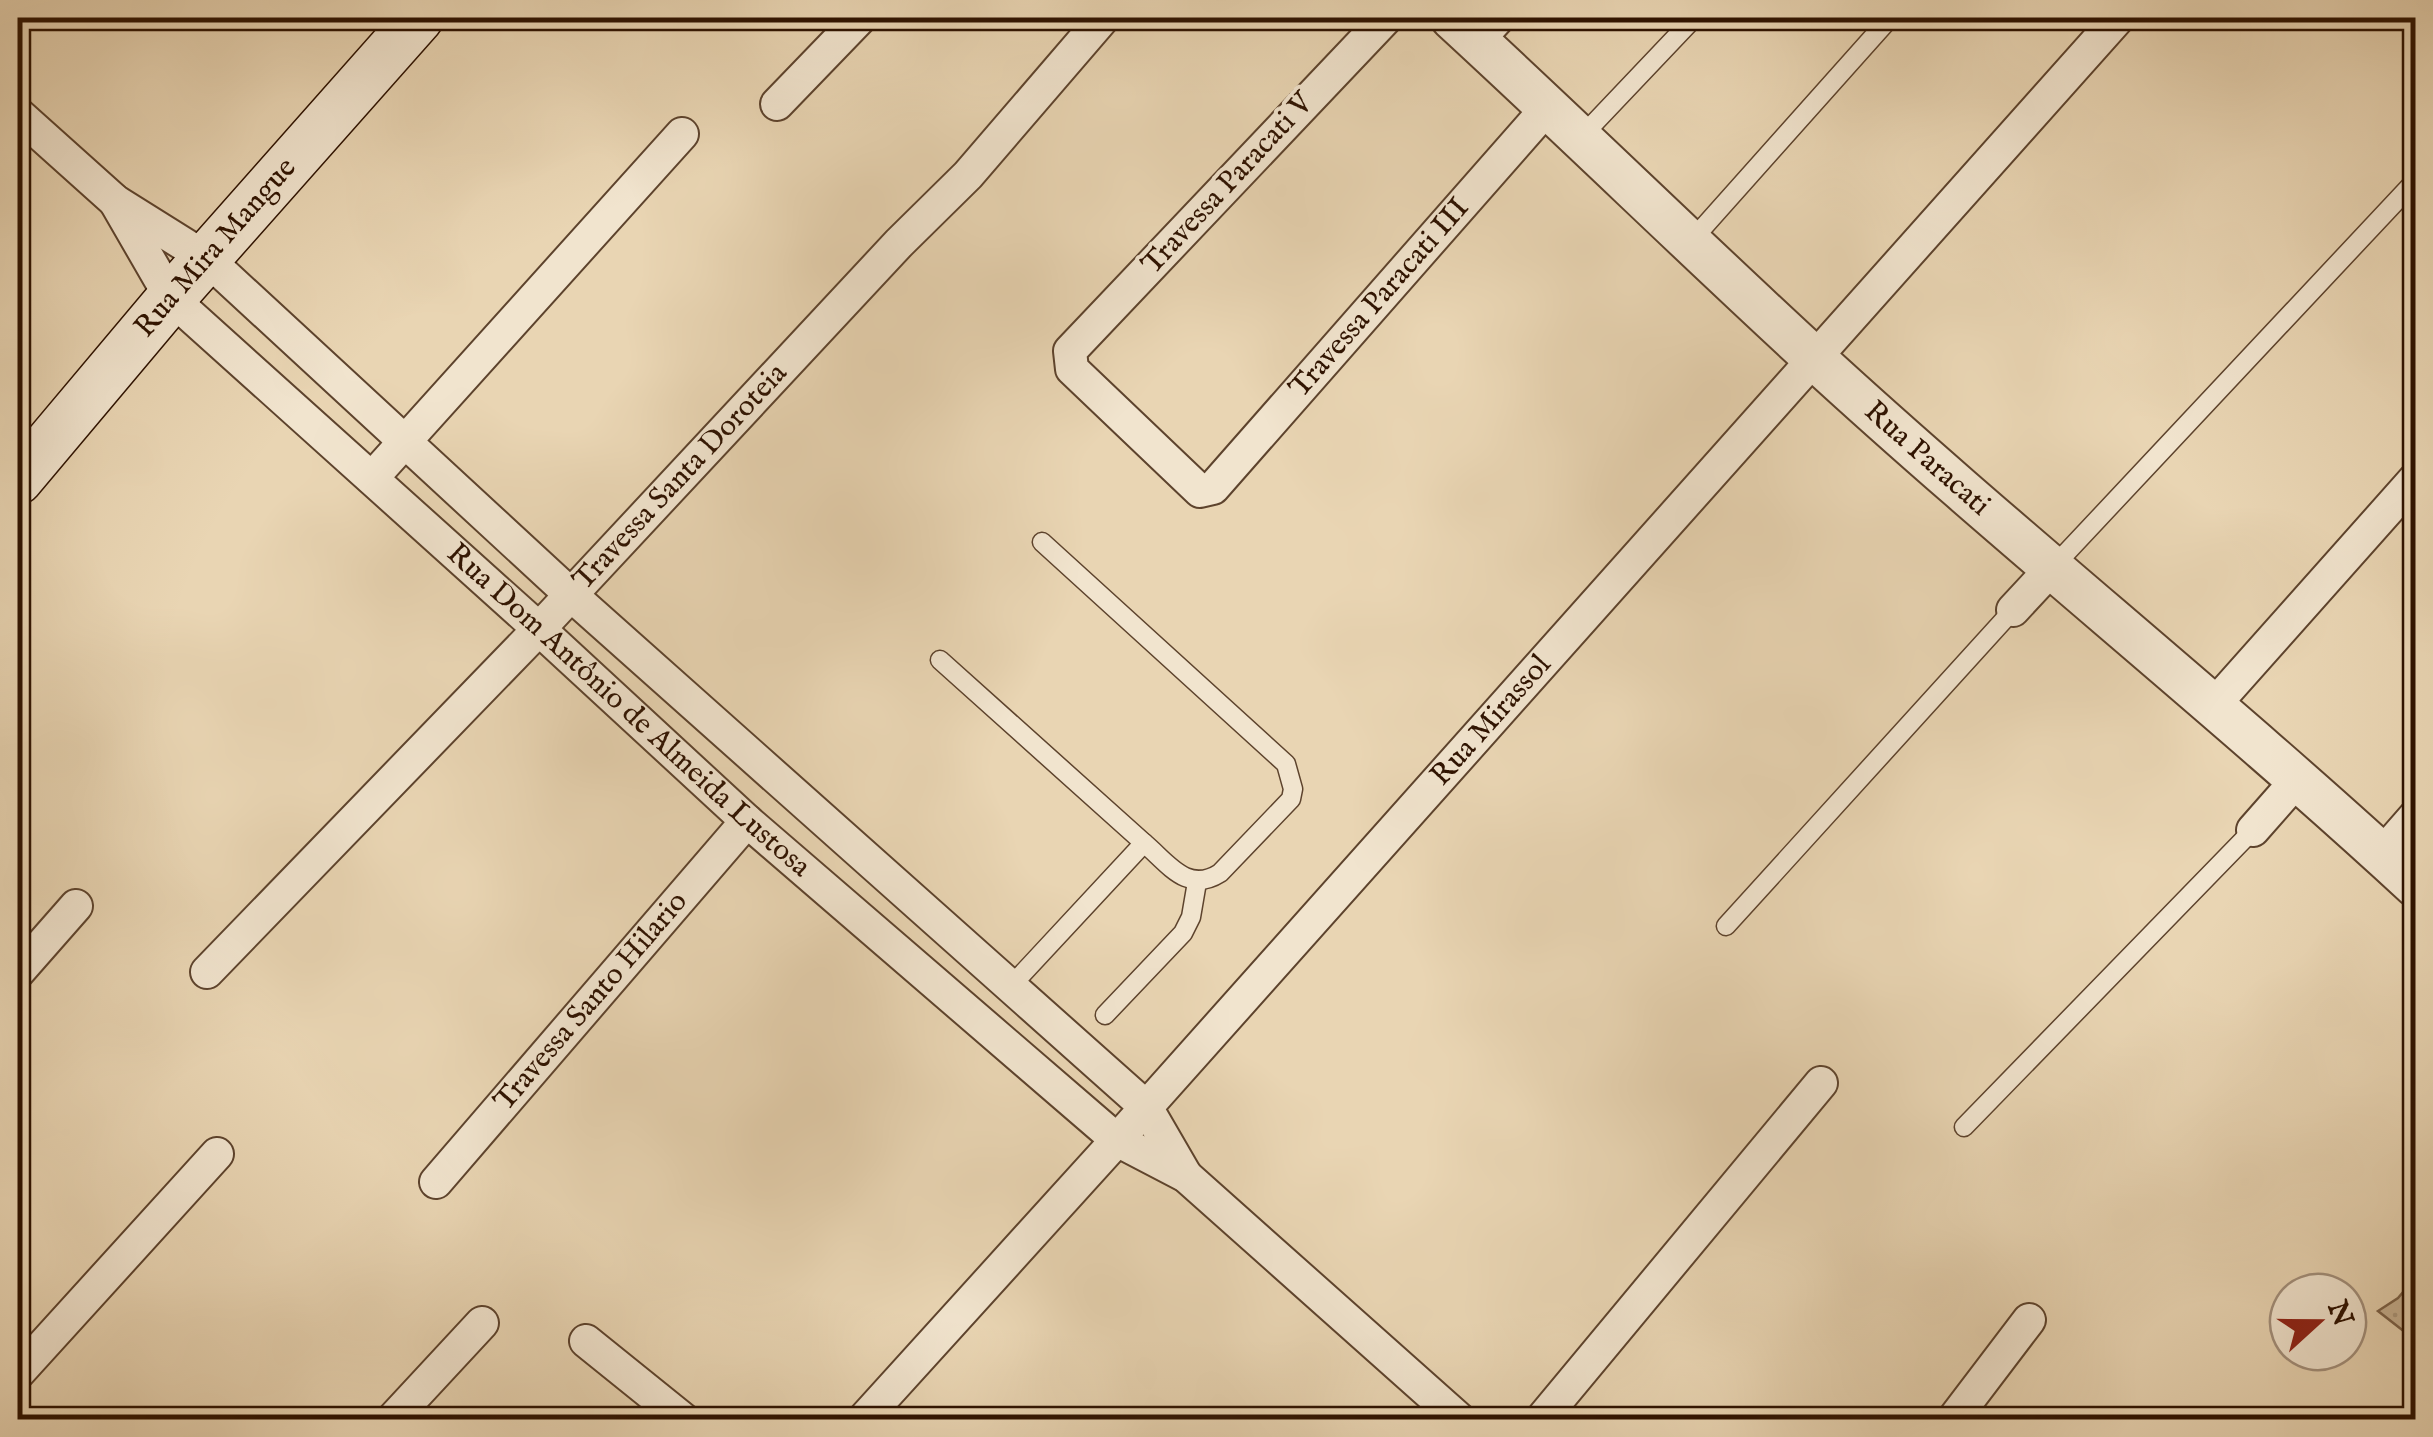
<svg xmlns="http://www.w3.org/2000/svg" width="2433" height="1437" viewBox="0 0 2433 1437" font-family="'IM FELL English',serif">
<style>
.grass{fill:url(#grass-dots);stroke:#7c634a;stroke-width:2.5}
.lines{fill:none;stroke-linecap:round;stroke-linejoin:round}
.service-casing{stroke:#5d432d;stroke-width:21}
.minor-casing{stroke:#5d432d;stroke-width:36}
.tertiary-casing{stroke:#5d432d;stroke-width:46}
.secondary-casing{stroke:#2e1200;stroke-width:51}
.service{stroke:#f1e4ce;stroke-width:18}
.minor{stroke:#f1e4ce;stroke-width:32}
.tertiary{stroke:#f1e4ce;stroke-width:42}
.secondary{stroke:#f1e4ce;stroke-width:48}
.labels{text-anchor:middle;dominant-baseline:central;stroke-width:8;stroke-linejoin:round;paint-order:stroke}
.street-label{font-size:30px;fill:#2e1200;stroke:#f1e4ce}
</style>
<defs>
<pattern id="grass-dots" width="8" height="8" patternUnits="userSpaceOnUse" patternTransform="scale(2.5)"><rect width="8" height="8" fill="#c9b495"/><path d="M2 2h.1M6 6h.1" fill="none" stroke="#ad9a7f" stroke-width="1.8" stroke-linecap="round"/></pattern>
</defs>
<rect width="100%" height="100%" fill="#e9d5b3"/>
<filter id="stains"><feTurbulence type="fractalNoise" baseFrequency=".002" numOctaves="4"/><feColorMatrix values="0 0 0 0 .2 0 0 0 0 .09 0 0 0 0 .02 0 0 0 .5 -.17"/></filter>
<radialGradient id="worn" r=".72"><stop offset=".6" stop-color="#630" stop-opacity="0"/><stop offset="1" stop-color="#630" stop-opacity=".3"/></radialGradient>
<!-- grass -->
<path class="grass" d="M2415,1278V1340L2378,1311L2398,1298Z"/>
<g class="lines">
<defs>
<g id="service">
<path d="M1581,137L1694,18"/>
<path d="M1692,240L1890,18"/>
<path d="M2052,568L2416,180"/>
<path d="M940,660L1144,843"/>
<path d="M1726,926L2013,610"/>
<path d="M1010,987L1144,843C1168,863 1187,894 1220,873L1291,799L1293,789L1286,764L1042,542"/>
<path d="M1105,1015L1183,933L1191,917L1197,882"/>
<path d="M1964,1127L2253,830"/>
</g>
<g id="minor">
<path id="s1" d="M1386,18L1070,351L1072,369L1200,491L1213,488L1547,108"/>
<path d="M1477,41L1498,18"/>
<path d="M777,104L860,18"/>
<path d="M18,114L115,201L206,258L570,594L1146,1107L1186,1176"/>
<path id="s2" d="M115,201L171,298L539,629L747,821L1117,1140L1186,1176L1460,1420"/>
<path d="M372,478L682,134"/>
<path d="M2013,610L2052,568"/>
<path d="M2214,705L2416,478"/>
<path d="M2253,830L2297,780"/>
<path d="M2381,855L2416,815"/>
<path d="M18,972L76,906"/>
<path id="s3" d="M207,972L539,629L899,243L968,175L1103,18"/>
<path id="s4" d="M436,1182L747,821"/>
<path d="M586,1341L684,1420"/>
<path d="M18,1373L217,1154"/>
<path d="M392,1420L482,1323"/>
<path id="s5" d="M863,1420L1117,1140L2118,18"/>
<path d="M1541,1420L1821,1083"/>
<path d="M1953,1420L2029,1320"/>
</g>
<g id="tertiary">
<path id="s6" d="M1452,18C1574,130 1692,246 1815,359C2011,539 2220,705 2416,886"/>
</g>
<g id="secondary">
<path id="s7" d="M18,480L171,298L419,18"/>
</g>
</defs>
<!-- service casing -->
<use href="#service" class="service-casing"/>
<!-- minor casing -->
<use href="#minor" class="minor-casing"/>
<!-- tertiary casing -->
<use href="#tertiary" class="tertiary-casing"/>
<!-- secondary casing -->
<use href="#secondary" class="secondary-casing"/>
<!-- service -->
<use href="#service" class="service"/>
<!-- minor -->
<use href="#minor" class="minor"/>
<!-- tertiary -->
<use href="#tertiary" class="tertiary"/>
<!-- secondary -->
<use href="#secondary" class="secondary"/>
</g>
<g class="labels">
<!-- street labels -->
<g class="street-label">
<text transform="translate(1228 184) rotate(-47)">Travessa Paracati V</text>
<text stroke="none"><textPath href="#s7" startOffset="305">Rua Mira Mangue</textPath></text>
<text stroke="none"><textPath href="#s1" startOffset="920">Travessa Paracati III</textPath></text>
<text stroke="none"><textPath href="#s6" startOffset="648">Rua Paracati</textPath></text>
<text stroke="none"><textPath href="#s3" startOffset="685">Travessa Santa Doroteia</textPath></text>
<text stroke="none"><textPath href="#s2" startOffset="728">Rua Dom Antônio de Almeida Lustosa</textPath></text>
<text stroke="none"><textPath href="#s5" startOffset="940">Rua Mirassol</textPath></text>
<text stroke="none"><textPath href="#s4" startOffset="238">Travessa Santo Hilario</textPath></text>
</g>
</g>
<!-- margin -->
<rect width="2433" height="1437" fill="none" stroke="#e9d5b3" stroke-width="60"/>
<rect x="20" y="20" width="2393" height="1397" fill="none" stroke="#2e1200" stroke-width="5"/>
<rect x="30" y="30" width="2373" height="1377" fill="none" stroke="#2e1200" stroke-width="2.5"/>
<!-- north arrow -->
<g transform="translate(2318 1322) rotate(69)"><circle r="48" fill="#f1e4ce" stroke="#a3907c" stroke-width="2.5"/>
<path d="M0-8L18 38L0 25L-18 38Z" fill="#8f2418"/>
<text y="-15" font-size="28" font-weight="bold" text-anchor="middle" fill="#2e1200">N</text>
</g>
<rect width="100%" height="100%" filter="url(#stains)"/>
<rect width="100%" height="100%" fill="url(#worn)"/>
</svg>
